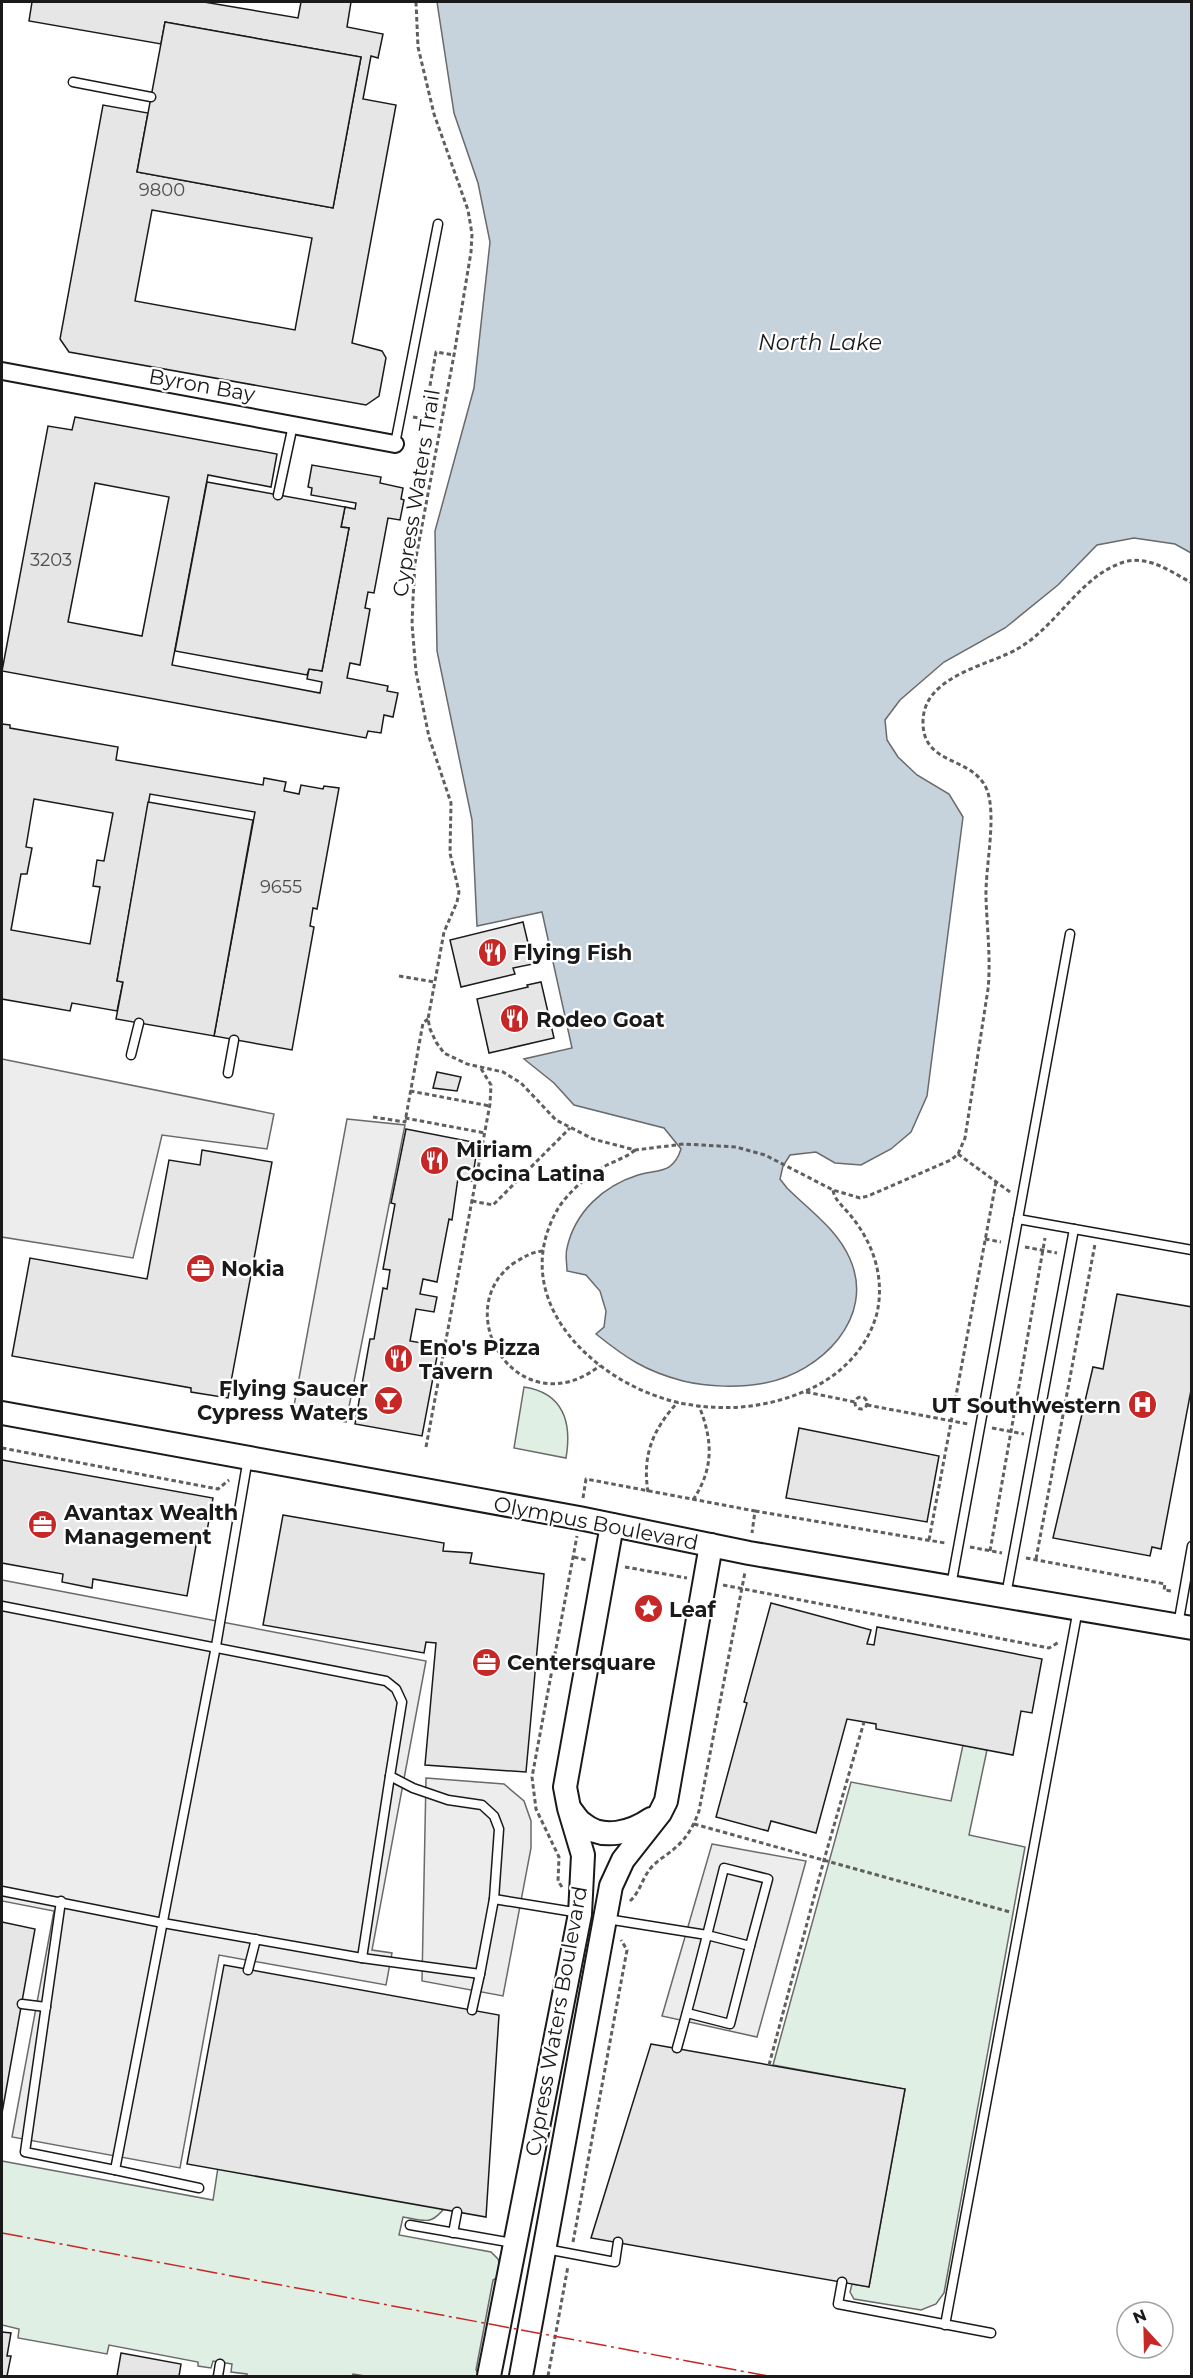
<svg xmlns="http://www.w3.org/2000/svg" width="1193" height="2378" viewBox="0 0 1193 2378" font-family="Montserrat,sans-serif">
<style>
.green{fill:#e0efe3;stroke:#6a6a6a;stroke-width:1.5}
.parking{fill:#ededed;stroke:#6a6a6a;stroke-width:1.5}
.water{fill:#c6d2dc;stroke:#6a6a6a;stroke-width:1.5}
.building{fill:#e6e6e6;stroke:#1a1a1a;stroke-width:1.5;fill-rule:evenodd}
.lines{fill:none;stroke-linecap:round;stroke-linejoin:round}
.lane-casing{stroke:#1a1a1a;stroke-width:11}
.street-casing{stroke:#1a1a1a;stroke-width:20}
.secondary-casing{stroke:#1a1a1a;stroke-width:26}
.path{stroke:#5f5f5f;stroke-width:3;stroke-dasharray:4.5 3;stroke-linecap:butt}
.lane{stroke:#fff;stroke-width:8}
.street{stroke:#fff;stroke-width:16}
.secondary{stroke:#fff;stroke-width:22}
.power{stroke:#c62828;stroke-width:1.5;stroke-dasharray:21 4.5 3 4.5;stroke-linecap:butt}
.labels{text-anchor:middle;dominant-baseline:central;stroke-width:4.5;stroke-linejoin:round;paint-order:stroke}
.number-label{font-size:18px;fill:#4d4d4d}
.street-label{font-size:21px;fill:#1a1a1a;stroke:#fff}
.poi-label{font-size:21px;font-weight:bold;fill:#1a1a1a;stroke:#fff;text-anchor:start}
.water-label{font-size:22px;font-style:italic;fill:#1a1a1a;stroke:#fff}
</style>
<rect width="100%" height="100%" fill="#fff"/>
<!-- green -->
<g class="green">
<path d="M524,1387C564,1393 572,1423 566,1458L514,1448Z"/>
<path d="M963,1745L987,1750L969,1835L1025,1847L944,2293L936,2304L921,2310L854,2299L850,2292L852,2284L869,2287L905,2089L773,2065L851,1782L951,1801Z"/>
<path d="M2,2161L213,2200L219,2161L447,2205C431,2226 427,2221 403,2217L399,2235L491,2252L498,2259L501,2269L479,2376H365L353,2374L352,2376H247V2374L231,2372L232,2364L213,2361L211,2368L198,2366V2362L109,2345L107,2354L18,2338L19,2329L2,2325Z"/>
</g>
<!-- parking -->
<g class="parking">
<path d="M2,1059L274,1114L267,1149L162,1135L133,1258L2,1237Z"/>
<path d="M347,1119L405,1125L346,1422L293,1411Z"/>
<path d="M2,1580L426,1661L372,1950L392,1953L386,1985L219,1955L180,2168L12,2137L54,1911L2,1901Z"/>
<path d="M426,1778L504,1784L524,1801L531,1821V1848L503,1996L422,1981Z"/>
<path d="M712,1844L806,1861L757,2037L662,2016Z"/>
<path d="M500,2276L479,2376L476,2370L493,2280Z"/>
</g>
<!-- water -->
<path class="water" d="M437,2H1191V553L1175,544L1134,538L1097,545L1058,585L1005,628L944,662L900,700L885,720L887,740L898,757L917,775L949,794L963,817L927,1096L911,1132L891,1149L861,1165L835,1163L816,1152L790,1155L783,1166L780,1179L787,1188C809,1210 837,1229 850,1259C876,1318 821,1372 765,1383C739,1388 708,1387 683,1381C645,1371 626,1358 596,1334L604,1327L606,1311L600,1291L586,1275L567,1271C567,1264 565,1255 567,1248C575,1212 603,1186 638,1175C659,1169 673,1174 681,1149L664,1128L574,1105L554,1083L524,1059L572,1048L542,912L477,926L472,820L437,651L435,531L474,388L490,242L478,183L454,113Z"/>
<!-- building -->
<g class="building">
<path d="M32,2H204L298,18L301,2H351L347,27L383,34L378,58L371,56L363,99L396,105L352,343L382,351L386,358L379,396L366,405L69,352L60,339L103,105L148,113L137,172L333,208L361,57L165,22L161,44L29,21ZM152,210L312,238L295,330L135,301Z"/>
<path d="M165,22L361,57L333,208L137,172Z"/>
<path d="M75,417L277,454L271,487L208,475L172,665L320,693L322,682L307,679L309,669L322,671L349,528L341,527L345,507L355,509L356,503L311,495L312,488L308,487L312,465L381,477L380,483L403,488L401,499L404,500L400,520L388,518L374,593L368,592L365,608L370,609L360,665L350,663L347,678L388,686L387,691L398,693L393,717L384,715L381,733L368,731L366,738L2,671L48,426L72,430ZM95,483L169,497L142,636L68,622Z"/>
<path d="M207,482L345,507L341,527L349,528L322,671L309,669L307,675L175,651Z"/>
<path d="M2,724L10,725V728L118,747L116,760L263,785L264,778L286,782L284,791L299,794L301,785L323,789L324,786L339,788L317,909L313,908L310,926L314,927L292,1050L214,1036L255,812L150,794L117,981L123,982L117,1011L72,1003L70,1011L2,999ZM34,799L113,813L104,861L97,860L93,886L100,887L90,944L11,930L21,874H27L32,848L26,847Z"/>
<path d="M148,802L253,820L214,1036L116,1019L123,982L117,981Z"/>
<path d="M523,922L533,964L513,968L515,974L461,987L450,940Z"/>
<path d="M541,982L554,1038L489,1053L477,999L528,987L527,985Z"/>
<path d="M437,1072L461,1077L457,1091L433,1088Z"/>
<path d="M406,1129L478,1143L472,1181L458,1178L452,1220L449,1219L437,1282L423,1279L420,1294L437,1297L434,1312L416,1309L410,1341L439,1346L422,1436L355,1424L370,1339H374L383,1288L387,1289L390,1270L383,1269L395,1204L391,1203Z"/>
<path d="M202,1150L272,1162L228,1398L191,1392V1388L12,1356L30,1258L147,1279L169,1160L200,1165Z"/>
<path d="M1117,1294L1192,1307V1385L1161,1549L1152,1547L1150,1556L1053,1538L1093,1367L1103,1369Z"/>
<path d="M799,1428L939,1456L927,1522L786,1498Z"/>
<path d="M2,1460L213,1498L205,1542L197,1540L187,1596L93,1579L92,1588L62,1582L63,1574L2,1563Z"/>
<path d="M283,1515L444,1543L443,1551L472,1553L470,1563L544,1574L526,1772L425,1765L436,1643L426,1642L424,1653L263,1625Z"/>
<path d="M771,1603L871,1630L867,1644L874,1645L877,1627L1042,1659L1032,1713L1021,1711L1013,1755L876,1729V1724L847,1719L816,1833L771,1821L768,1831L716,1817L747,1703L744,1702Z"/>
<path d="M2,1922L35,1929L2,2113Z"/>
<path d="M224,1965L499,2015L486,2217L187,2164Z"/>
<path d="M651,2044L905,2089L869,2287L591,2238Z"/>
<path d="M2,2332L11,2333L7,2356H11L7,2376H2Z"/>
<path d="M121,2353L181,2364L179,2376H117Z"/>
</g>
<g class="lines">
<defs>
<g id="lane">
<path d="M73,82L151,97"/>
<path d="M395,444L438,224"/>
<path d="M278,495L293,425"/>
<path d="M131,1055L139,1023"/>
<path d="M228,1073L234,1040"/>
<path d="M1018,1219L1074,1229"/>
<path d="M951,1586L1070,934"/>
<path d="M1006,1595L1074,1229L1192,1250"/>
<path d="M2,1606L386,1681L396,1689L402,1702L390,1776L413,1788L448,1800L482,1805L494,1816L499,1829L494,1899L480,1974L362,1958L163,1923L2,1891"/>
<path d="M1178,1625L1192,1546"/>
<path d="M494,1899L580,1913"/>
<path d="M61,1901L25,2152L115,2170"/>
<path d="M607,1919L707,1935L750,1946L768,1879L724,1868C709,1928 694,1988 677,2048"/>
<path d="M362,1958L390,1776"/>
<path d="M248,1970L256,1939"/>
<path d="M22,2004L46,2007"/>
<path d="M472,2010L480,1974"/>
<path d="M687,2013L730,2024L750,1946"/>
<path d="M199,2188L115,2170L216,1646L248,1458"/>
<path d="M410,2225L513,2243"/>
<path d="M453,2233L457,2212"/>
<path d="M546,2249L615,2262L618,2242"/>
<path d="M842,2282L838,2304L991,2333"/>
<path d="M945,2325L1078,1609"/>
<path d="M218,2376L220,2364"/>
</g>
<path id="street" d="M2,371L395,444"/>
<g id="secondary">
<path d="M2,1413L579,1518L749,1553L1192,1628"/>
<path d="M570,1809C574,1814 578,1821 583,1824C603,1841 632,1832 651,1819"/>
<path d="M489,2376L580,1914L583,1855L569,1808L565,1787L612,1525"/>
<path d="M521,2376L611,1886L623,1860L660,1813L666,1801L711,1545"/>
</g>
</defs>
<!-- lane casing -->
<use href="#lane" class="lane-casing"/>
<!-- street casing -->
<use href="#street" class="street-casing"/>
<!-- secondary casing -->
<use href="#secondary" class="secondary-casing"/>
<!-- path -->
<g class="path">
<path d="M416,2L418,47L434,114L468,210L472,234L471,252L454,355L415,563L413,599L412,624L416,672L429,737L451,803L450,853L459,892L457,902L444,932L428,1019L430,1029L436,1042L444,1053L467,1064L503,1072L521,1083L556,1120L593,1139L635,1150L684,1144L736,1147L765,1155L833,1190L860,1198L868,1196L951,1160L958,1154L965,1138L988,989C991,959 987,929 986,898C985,868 997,817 987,790C973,755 922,767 923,721C924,675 989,666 1019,648C1058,625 1080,576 1124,562C1149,555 1171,572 1192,583"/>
<path d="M413,417L424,419L436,352L454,355"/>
<path d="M399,976L435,982"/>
<path d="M410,1091L490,1106"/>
<path d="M373,1117L405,1122L423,1023L428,1019"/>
<path d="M405,1118L485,1133"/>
<path d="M635,1150C627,1157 617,1160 607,1165C588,1175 565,1194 555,1214C505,1310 611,1397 699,1406C741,1411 781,1404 818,1385C846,1370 869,1344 877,1313C885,1277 873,1243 851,1216C845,1208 834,1200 833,1190"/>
<path d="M958,1154L1010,1192"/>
<path d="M472,1201L493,1205L570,1128"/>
<path d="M985,1239L1001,1242"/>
<path d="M1025,1247L1057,1253"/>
<path d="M543,1251C531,1252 524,1257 514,1263C456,1304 501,1398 568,1382C580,1379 590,1373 600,1366"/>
<path d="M806,1392L855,1402"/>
<circle cx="861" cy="1403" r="6"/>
<path d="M867,1405L968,1424"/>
<path d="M992,1428L1024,1434"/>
<path d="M426,1447L490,1104L491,1085L480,1067"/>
<path d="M2,1448L218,1489L229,1480"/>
<path d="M648,1492C642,1455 653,1429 678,1402"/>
<path d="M583,1498L586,1479L755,1511L752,1533"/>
<path d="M693,1500C714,1468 713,1441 699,1406"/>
<path d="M755,1511L945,1543"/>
<path d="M929,1540L996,1182"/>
<path d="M970,1547L1002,1553"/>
<path d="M990,1551L1045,1238"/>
<path d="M574,1557L586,1560"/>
<path d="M1026,1558L1165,1584L1164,1590L1171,1591"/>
<path d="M1036,1559L1095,1244"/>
<path d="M625,1567L687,1578"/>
<path d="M723,1585L1049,1648L1059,1642"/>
<path d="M694,1824L1010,1912"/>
<path d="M562,1887L558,1881L559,1857L536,1809L532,1777L577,1536"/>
<path d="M630,1901C640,1892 642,1879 650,1869C657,1860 668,1855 676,1847C687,1838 694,1825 699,1811L745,1572"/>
<path d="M769,2065L824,1860L864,1722"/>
<path d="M573,2242L627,1950L621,1940"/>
<path d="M548,2376L568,2266"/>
</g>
<!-- lane -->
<use href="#lane" class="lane"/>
<!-- street -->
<use href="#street" class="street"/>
<!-- secondary -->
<use href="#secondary" class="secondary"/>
<!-- power -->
<path class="power" d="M2,2233L768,2376"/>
</g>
<!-- icons -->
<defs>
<symbol id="restaurant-disc" viewBox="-11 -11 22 22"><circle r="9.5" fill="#c62828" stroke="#fff"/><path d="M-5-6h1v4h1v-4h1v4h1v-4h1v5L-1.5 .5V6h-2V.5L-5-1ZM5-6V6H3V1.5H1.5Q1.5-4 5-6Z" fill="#fff"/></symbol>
<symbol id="office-disc" viewBox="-11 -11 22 22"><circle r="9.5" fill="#c62828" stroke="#fff"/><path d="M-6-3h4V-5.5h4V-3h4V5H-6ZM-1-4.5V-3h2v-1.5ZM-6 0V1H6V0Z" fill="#fff"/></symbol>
<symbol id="bar-disc" viewBox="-11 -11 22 22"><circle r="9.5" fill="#c62828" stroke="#fff"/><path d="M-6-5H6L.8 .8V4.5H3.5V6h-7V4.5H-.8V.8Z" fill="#fff"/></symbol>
<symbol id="hospital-disc" viewBox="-11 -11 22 22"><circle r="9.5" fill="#c62828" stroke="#fff"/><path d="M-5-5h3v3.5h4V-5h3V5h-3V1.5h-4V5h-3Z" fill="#fff"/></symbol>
<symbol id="sight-disc" viewBox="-11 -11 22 22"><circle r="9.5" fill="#c62828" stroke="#fff"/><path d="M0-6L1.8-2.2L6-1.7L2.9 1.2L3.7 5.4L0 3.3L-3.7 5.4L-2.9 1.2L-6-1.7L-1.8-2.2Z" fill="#fff"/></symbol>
</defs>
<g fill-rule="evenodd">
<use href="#restaurant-disc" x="476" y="936" width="33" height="33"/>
<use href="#restaurant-disc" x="498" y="1002" width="33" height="33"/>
<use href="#restaurant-disc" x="418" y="1144" width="33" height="33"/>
<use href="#office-disc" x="184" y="1252" width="33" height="33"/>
<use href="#restaurant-disc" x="382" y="1342" width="33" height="33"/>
<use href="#bar-disc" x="372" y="1384" width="33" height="33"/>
<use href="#hospital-disc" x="1126" y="1388" width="33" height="33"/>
<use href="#office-disc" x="26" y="1508" width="33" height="33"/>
<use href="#sight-disc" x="632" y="1592" width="33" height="33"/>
<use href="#office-disc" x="470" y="1646" width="33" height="33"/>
</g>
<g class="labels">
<!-- number labels -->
<g class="number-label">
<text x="162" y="190">9800</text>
<text x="51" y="560">3203</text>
<text x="281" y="887">9655</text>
</g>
<!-- street labels -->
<g class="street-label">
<text transform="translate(202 385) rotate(10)">Byron Bay</text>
<text transform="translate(416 493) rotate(-81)">Cypress Waters Trail</text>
<text transform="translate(596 1523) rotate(11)">Olympus Boulevard</text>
<text transform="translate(556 2021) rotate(-80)">Cypress Waters Boulevard</text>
</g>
<!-- poi labels -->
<g class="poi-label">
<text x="513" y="952">Flying Fish</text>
<text x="536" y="1019">Rodeo Goat</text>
<text x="456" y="1149">Miriam<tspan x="456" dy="24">Cocina Latina</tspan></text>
<text x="221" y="1268">Nokia</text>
<text x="419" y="1347">Eno's Pizza<tspan x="419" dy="24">Tavern</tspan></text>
<text x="368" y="1388" text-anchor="end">Flying Saucer<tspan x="368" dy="24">Cypress Waters</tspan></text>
<text x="1121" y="1405" text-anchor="end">UT Southwestern</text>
<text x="64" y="1512">Avantax Wealth<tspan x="64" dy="24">Management</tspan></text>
<text x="669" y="1609">Leaf</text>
<text x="507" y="1662">Centersquare</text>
</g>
<!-- water labels -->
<g class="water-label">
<text x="820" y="342">North Lake</text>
</g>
</g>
<!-- border -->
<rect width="1193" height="2378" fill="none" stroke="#1a1a1a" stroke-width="6"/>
<!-- north arrow -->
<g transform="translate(1145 2330) rotate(338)"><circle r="28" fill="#ffffff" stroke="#a3a3a3" stroke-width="1.5"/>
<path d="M0-4.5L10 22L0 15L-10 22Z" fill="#c62828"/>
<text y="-9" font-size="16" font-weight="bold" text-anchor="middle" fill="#1a1a1a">N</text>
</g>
</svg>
